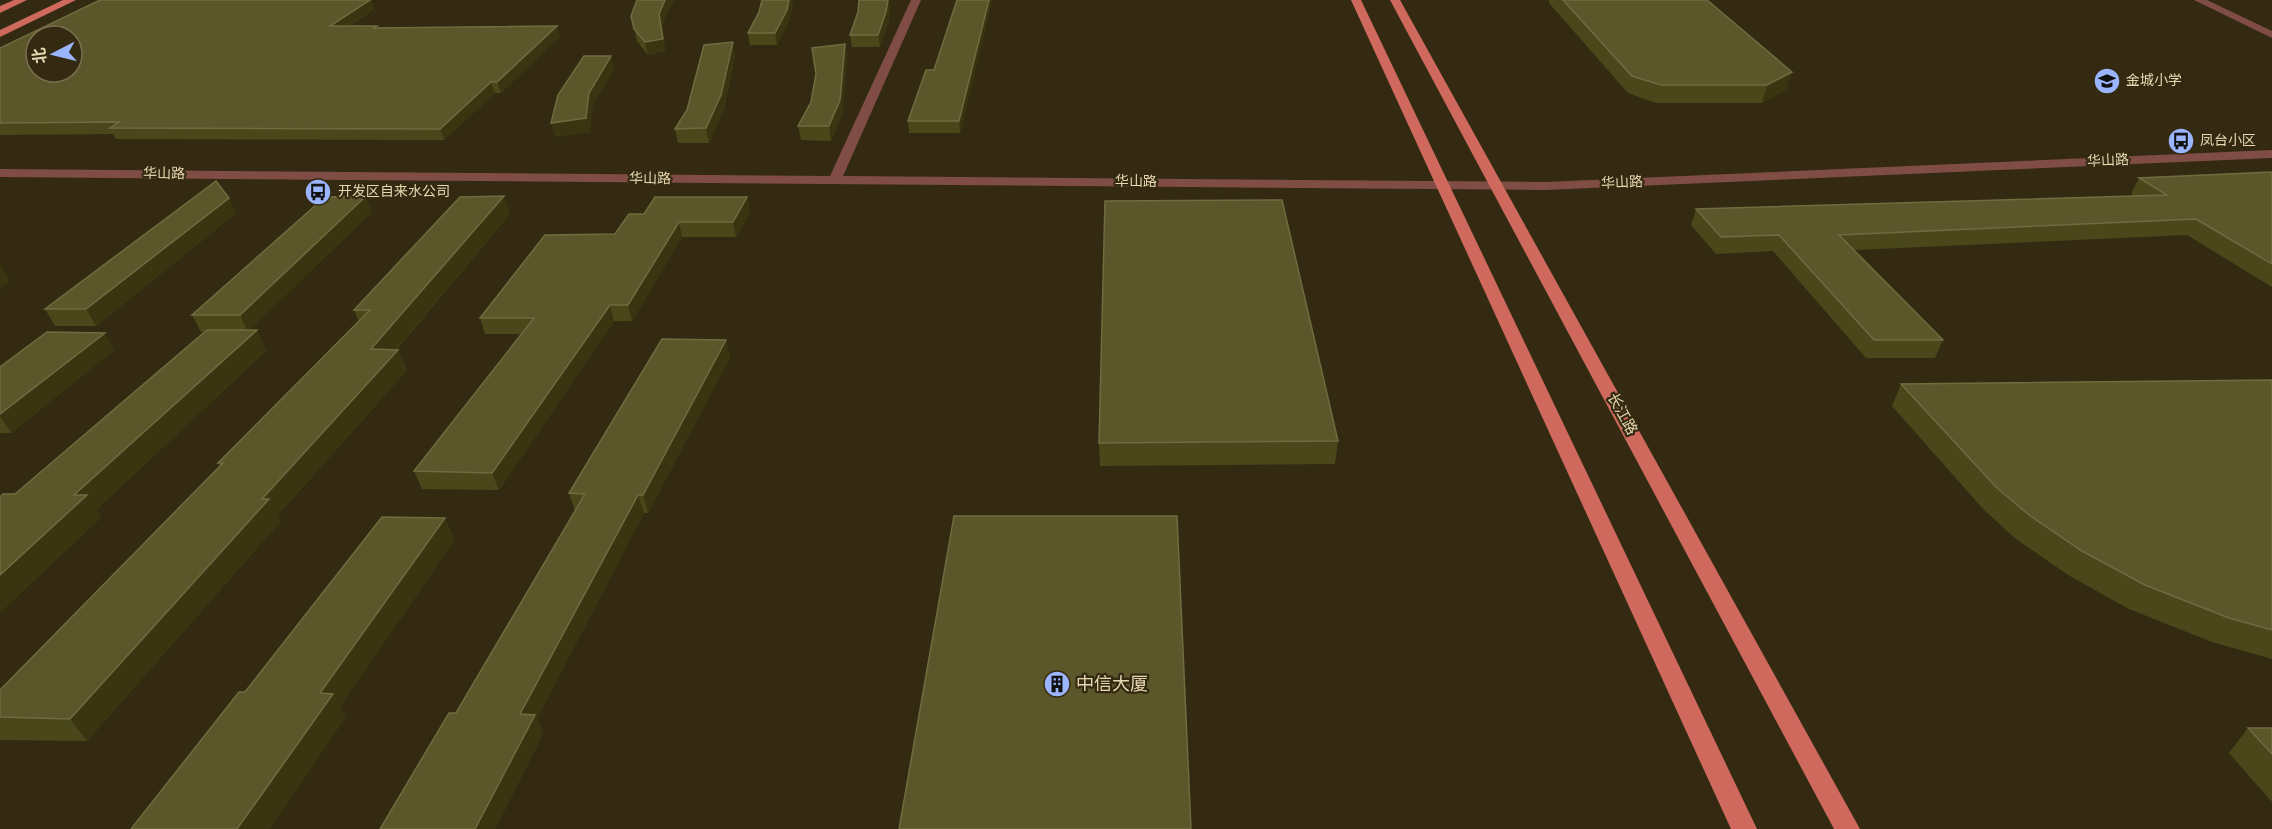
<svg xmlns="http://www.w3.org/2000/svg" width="2272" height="829" viewBox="0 0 2272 829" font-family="'Source Sans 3','Noto Sans SC',sans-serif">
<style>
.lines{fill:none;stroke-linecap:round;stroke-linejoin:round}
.minor{fill:#7f4d46;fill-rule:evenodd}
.major{fill:#cf695d;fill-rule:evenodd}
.wall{fill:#4a481b}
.shaded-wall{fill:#3a3510}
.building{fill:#5b572b;stroke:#716b40;stroke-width:1.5;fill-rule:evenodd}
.labels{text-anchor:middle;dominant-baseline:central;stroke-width:4.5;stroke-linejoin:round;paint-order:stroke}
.far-poi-label{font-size:14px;fill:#e7d7b1;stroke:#342a11;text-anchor:start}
.far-street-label{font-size:14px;fill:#e7d7b1;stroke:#342a11}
.street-label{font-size:15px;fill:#e7d7b1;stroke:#342a11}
.near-poi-label{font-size:18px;fill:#e7d7b1;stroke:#342a11;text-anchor:start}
</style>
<rect width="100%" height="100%" fill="#342a11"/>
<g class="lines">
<!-- minor -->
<g class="minor">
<path d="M911,0H921L843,176L1545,182L2272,150V158L1545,190L0,177V169L830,176Z"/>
<path d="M2194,0H2207L2272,31V38Z"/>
</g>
<!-- major -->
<g class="major">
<path d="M14,0H27L0,13V6Z"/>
<path d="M63,0H76L0,37V30Z"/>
<path d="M1351,0H1361L1757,829H1731Z"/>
<path d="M1390,0H1400L1860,829H1834Z"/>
</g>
</g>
<!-- wall -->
<g class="wall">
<path d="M100,0H371L374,9L350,26L560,36L501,93H495L444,140L116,139L113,134L0,135V48Z"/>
<path d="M637,0H674L666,14L662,26L665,51L648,55L637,41L631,16Z"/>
<path d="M762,0H793L789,21L777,45H750L748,33L759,12Z"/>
<path d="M957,0H992L960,133H909L908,121L934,70Z"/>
<path d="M1549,0H1707L1787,89L1762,103H1656L1628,93L1549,3Z"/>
<path d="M890,5L888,24L880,47H852L850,35L858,12Z"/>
<path d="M845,44L847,57L842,114L831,141L801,140L798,126Z"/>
<path d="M735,55L724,109L709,143H678L675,129Z"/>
<path d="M2272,172V287L2187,235L1854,250L1943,340L1935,358H1866L1773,251L1716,254L1691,225L1696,209L2134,196L2131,194L2139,178Z"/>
<path d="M747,197L750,212L736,237H682L632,321H614L499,490L422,489L414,471L521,334H485L480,318L615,234L644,214Z"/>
<path d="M372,212L249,330H257L266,351L96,510L101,518L15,494L204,332H201L192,315Z"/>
<path d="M236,213L96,326H55L45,309Z"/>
<path d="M510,214L396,350H398L407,370L278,515L281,521L87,741L0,740V690L220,467L218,463L359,322L354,310Z"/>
<path d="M726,340L730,357L648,513H644L537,718L543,734L495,829H380L456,713L575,511L569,493Z"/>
<path d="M114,350L11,433H0V367Z"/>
<path d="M2272,380V659L2212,642L2129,609L2068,575L2016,539L1984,510L1892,406L1901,384Z"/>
<path d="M1338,441L1335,464L1100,466L1099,443Z"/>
<path d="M2248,728H2272V802L2229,753Z"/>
</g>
<!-- shaded-wall -->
<g class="shaded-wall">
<path d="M370,0H371L374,9L334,36L330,26Z"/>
<path d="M665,0H674L666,14L662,26L665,51L648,55L645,42Z"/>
<path d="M789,0H793V3L789,21L777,45L775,33Z"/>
<path d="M888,0H889L890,5L888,24L880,47L878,35Z"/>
<path d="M989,0H992L960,133L959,121Z"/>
<path d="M557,26L560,36L501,93L497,82Z"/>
<path d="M733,42L735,55L724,109L709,143L706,128Z"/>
<path d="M845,44L847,57L842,114L831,141L829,126Z"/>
<path d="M611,56L614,69L593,106L590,133L555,137L551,123L589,93Z"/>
<path d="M1792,72L1787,89L1762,103L1767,85Z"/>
<path d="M491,82L495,93L444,140L440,129Z"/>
<path d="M366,196L372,212L248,332L240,315Z"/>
<path d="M504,196L510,214L379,369L371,349Z"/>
<path d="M747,197L750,212L736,237L733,222Z"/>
<path d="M229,198L236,213L96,326L86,309Z"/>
<path d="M679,222L682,237L632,321L628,305Z"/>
<path d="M0,265L10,281L0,289Z"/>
<path d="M610,305L614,321L499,490L492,473Z"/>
<path d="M257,330L266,351L96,510L101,518L0,613V575L74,495Z"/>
<path d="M105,333L114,350L11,433L0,416V414Z"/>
<path d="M726,340L730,357L648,513L643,495Z"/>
<path d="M398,350L407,370L278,515L281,521L87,741L70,719L262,499Z"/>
<path d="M638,495L644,513L537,718L543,734L495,829H475L520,714Z"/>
<path d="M445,518L455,540L340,707L346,717L270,829H237L320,693Z"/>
</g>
<!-- building -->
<g class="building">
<path d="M100,0H370L330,26H377L374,28L557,26L497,82H491L440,129L110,128L119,122L0,123V48ZM36,36H72V72H36Z"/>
<path d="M637,0H665L659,14L663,39L645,42L634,29L631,16Z"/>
<path d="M762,0H789L787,10L775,33H748L759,12Z"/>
<path d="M859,0H888L886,12L878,35H850L858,12Z"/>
<path d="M957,0H989L959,121H908L926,70H934Z"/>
<path d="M1563,0H1707L1792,72L1767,85H1661L1632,76Z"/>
<path d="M733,42L721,95L706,128L675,129L687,110L704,45Z"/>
<path d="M845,44L840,100L829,126H798L811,102L816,74L812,48Z"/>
<path d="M584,56H611L589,93L586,118L551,123L558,95Z"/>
<path d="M2272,172V264L2196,219L1839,235L1943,340H1874L1779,235L1721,237L1696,209L2167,195L2139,178Z"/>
<path d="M216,181L229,198L86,309H45Z"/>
<path d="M366,196L240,315H192L325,197Z"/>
<path d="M504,196L371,349L398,350L262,499H269L70,719L0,717V690L223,463H218L370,310H354L460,197Z"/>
<path d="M655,197H747L733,222H679L628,305H610L492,473L414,471L534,318H480L545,235L615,234L629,214H644Z"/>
<path d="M1282,200L1338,441L1099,443L1105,201Z"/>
<path d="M207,330H257L74,495H87L0,575V497L3,494H15Z"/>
<path d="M47,332L105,333L0,414V367Z"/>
<path d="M662,339L726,340L643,495H638L520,714L535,715L475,829H380L449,713H456L585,494L569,493Z"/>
<path d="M2272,380V630L2229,618L2145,585L2082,551L2029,515L1996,487L1901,384Z"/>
<path d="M954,516H1177L1191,829H899Z"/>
<path d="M382,517L445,518L320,693L333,694L237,829H131L239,692H245Z"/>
<path d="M2248,728H2272V754Z"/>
</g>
<!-- icons -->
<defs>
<symbol id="school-disc" viewBox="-11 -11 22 22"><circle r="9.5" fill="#9ab5fd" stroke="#342a11"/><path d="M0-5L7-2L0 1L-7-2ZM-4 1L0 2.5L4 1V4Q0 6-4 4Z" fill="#111"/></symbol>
<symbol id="bus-disc" viewBox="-11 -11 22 22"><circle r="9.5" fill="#9ab5fd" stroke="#342a11"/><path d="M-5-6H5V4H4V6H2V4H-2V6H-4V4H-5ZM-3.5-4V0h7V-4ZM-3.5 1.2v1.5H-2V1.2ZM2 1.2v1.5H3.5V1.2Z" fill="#111"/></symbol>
<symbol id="building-disc" viewBox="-11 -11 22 22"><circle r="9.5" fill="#9ab5fd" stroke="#342a11"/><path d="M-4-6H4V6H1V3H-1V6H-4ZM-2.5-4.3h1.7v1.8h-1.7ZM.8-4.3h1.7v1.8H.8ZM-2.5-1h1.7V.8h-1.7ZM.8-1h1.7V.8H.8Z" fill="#111"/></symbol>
</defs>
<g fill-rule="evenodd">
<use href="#school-disc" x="2092" y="66" width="30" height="30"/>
<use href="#bus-disc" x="2166" y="126" width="30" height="30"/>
<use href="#bus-disc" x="303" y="177" width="30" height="30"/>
<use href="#building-disc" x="1042" y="669" width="30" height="30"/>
</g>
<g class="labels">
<!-- far-poi labels -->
<g class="far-poi-label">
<text x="2126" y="81">金城小学</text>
<text x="2200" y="141">凤台小区</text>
<text x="338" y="192">开发区自来水公司</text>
</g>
<!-- far-street labels -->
<g class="far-street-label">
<text transform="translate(2108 161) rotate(-3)">华山路</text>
<text transform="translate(164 174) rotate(1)">华山路</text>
<text transform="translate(650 179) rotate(1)">华山路</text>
<text x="1136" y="182">华山路</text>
<text transform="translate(1622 183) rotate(-3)">华山路</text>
</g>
<!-- street labels -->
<g class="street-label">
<text transform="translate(1622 414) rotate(61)">长江路</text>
</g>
<!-- near-poi labels -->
<g class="near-poi-label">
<text x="1076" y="684">中信大厦</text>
</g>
</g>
<!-- north arrow -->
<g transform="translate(54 54) rotate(263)"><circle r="28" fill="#342a11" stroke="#7c6f51" stroke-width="1.5"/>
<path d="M0-4.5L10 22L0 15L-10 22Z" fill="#9ab5fd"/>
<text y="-9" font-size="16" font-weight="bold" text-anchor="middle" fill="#e7d7b1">北</text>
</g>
</svg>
